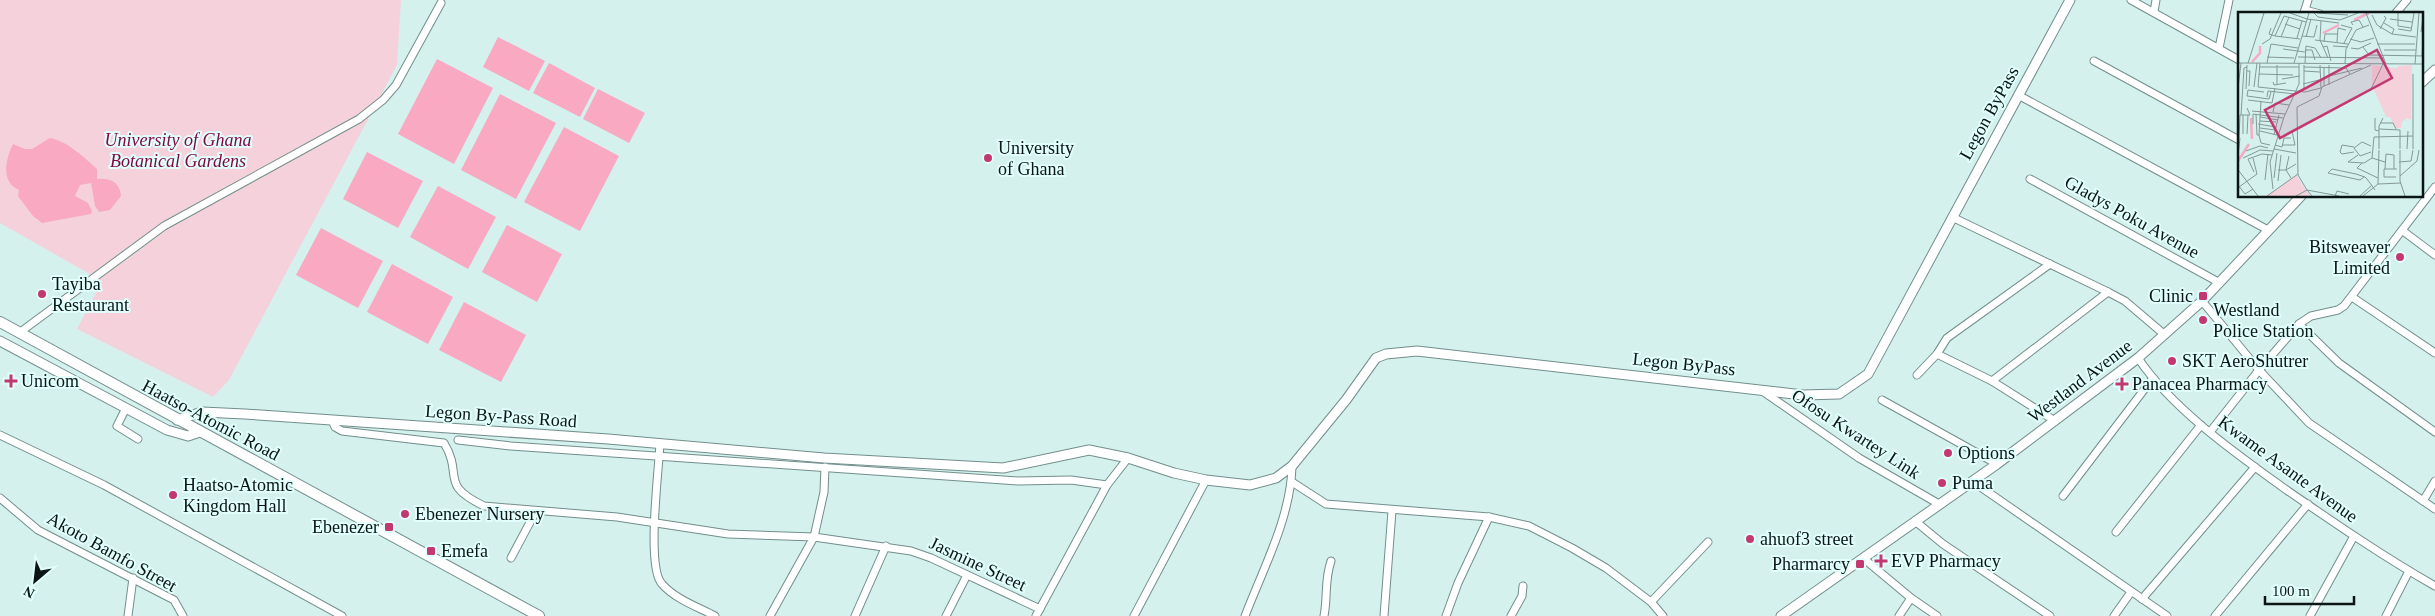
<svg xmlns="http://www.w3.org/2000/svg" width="2435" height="616" viewBox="0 0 2435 616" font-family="'Times New Roman',serif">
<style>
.green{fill:#f5d2db}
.water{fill:#f9a9c1}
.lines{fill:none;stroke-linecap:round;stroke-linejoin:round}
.minor-casing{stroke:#728e8b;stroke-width:9}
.tertiary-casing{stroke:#728e8b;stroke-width:11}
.secondary-casing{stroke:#728e8b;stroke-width:12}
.minor{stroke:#fff;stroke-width:7}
.tertiary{stroke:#fff;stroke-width:9}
.secondary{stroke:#fff;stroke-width:10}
.poi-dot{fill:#c33871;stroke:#e1fffc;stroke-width:2}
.labels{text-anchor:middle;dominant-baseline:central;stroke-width:4;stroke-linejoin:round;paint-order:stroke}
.street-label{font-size:18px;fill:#0a1514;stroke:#e1fffc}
.park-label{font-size:18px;font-style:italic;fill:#7f0742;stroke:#e1fffc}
.poi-label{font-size:18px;fill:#0a1514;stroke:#e1fffc;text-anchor:start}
.inset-river{fill:none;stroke:#f9a9c1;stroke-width:2.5}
.inset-road{fill:none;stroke:#839997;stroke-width:1}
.view{fill:#c33871;fill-opacity:0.15;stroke:#c33871;stroke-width:2.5}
.inset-edge{fill:none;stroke:#0a1514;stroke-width:2.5}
</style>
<rect width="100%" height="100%" fill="#d4f1ee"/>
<!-- green -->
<path class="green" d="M0,0H401L397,65L229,380L213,397L77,329L102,281L0,223Z"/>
<!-- water -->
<g class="water">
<path d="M498,37L545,61L529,91L483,67Z"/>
<path d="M437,59L493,88L454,164L398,134Z"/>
<path d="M549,63L595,88L580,117L533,93Z"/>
<path d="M598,89L645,113L629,143L583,119Z"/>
<path d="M500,94L556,123L516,199L461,170Z"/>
<path d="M564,127L619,156L580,231L524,202Z"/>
<path d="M50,138C67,141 84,157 97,169V179C110,178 120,182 121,196L110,210L99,212L95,206L91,183L80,185L75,196L88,203L92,211L91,214L42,223L33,216L18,196L19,190C1,182 5,160 13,144L25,149H32Z"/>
<path d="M367,152L423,181L398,228L343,199Z"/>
<path d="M438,186L496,217L468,269L410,237Z"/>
<path d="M507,225L562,254L537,302L482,272Z"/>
<path d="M321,228L383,261L358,308L296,275Z"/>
<path d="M392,264L453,297L428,344L367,312Z"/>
<path d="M464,302L526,335L501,382L439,350Z"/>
</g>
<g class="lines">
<defs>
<g id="minor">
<path d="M2131,0L2239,60"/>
<path d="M2305,10L2320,14"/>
<path d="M2154,12L2156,0"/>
<path d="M2304,13L2308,0"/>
<path d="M2395,14L2407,0"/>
<path d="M2219,48L2229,0"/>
<path d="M2094,61L2239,140"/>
<path d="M2018,95L2268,230"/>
<path d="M2030,179L2220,283"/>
<path d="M1952,217L2108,292L2125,301L2165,335"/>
<path d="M2403,231L2435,255"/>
<path d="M2352,297L2435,353"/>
<path d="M2202,301L2259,370L2309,423L2435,509"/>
<path d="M2299,324L2339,363L2435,432"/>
<path d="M19,333L164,226L359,119L383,100L396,85L441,3"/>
<path d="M1937,354L1947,338L2050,264"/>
<path d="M2138,358C2173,410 2238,455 2288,491C2336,524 2384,557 2435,586"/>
<path d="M1917,375L1937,354L1992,381L2055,421"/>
<path d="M1992,381L2108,292"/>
<path d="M1761,390L1859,458L1939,504"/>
<path d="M1882,400L1997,464"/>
<path d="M126,408L117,426L138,439"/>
<path d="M332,420L335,427L342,431L444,443C464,476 438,484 484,506L617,517L728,534L814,537L911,551L931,558L1040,609"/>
<path d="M2210,432L2259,370L2299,324L2311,316L2338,310L2344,306L2435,187"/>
<path d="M0,435L104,485L342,616"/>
<path d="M458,440L511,446L1018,481L1071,480L1107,485"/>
<path d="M660,443C659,469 646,567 662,584C675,599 698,607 715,616"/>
<path d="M1972,481L2167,616"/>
<path d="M1292,482L1326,504L1489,517L1529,526L1572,548L1606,568L1651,602L1663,616"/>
<path d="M2063,496L2153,378"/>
<path d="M0,498L38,530L174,600L183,616"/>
<path d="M2423,501L2435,481"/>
<path d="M1915,521L1943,544L2050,616"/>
<path d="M2116,532L2201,425"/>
<path d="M511,558L536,511"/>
<path d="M1863,558L1911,598L1937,616"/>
<path d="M2142,599L2255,467"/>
<path d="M1651,602L1708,542"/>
<path d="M128,616L133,578"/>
<path d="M770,616L814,537L824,492L825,467"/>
<path d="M855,616L886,546"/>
<path d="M946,616L967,575"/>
<path d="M1036,616L1107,485L1128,458"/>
<path d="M1134,616L1206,480"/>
<path d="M1245,616C1263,569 1291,517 1292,466"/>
<path d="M1324,616C1328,595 1324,582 1331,561"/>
<path d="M1384,616L1392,511"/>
<path d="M1446,616L1458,583L1489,517"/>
<path d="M1511,616L1522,596L1523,586"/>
<path d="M1899,616L1911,598"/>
<path d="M2114,616L2131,592"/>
<path d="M2215,616L2308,504"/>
<path d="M2310,616L2354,536"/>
<path d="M2386,616L2409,571"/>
</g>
<g id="tertiary">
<path d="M2421,83L2435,70"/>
<path d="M0,341L167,430L188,436L200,432"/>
<path d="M177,420L202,412L245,414L608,439L824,458L1003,468L1089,450L1128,458L1174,473L1206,480L1250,485L1276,478L1292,466L1346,400L1376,358L1386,354L1417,351L1803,395L1839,394L1868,374L2070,0"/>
<path d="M1781,616L1997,464L2138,358L2202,301L2301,196"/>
</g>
<path id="secondary" d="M0,322L539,616"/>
</defs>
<!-- minor casing -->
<use href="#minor" class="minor-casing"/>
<!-- tertiary casing -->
<use href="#tertiary" class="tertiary-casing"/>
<!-- secondary casing -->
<use href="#secondary" class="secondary-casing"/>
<!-- minor -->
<use href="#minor" class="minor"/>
<!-- tertiary -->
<use href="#tertiary" class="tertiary"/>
<!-- secondary -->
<use href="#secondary" class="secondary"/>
</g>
<!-- markers -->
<g class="poi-dot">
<circle cx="988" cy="158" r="5"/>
<circle cx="2400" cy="257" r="5"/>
<circle cx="42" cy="294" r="5"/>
<rect x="2198" y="291" width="10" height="10" rx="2.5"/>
<circle cx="2203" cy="320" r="5"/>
<circle cx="2172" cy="361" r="5"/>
<path d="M8.5 373.5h5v5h5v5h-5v5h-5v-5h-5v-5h5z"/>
<path d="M2119.5 376.5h5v5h5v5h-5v5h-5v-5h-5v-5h5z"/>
<circle cx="1948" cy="453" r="5"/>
<circle cx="1942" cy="483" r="5"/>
<circle cx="173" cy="495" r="5"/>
<circle cx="405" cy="514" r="5"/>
<rect x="384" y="522" width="10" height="10" rx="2.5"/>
<circle cx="1750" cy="539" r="5"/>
<rect x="426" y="546" width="10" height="10" rx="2.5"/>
<path d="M1878.5 553.5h5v5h5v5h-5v5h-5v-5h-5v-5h5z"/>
<rect x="1855" y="559" width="10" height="10" rx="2.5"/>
</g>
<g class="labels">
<!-- street labels -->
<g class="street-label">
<text transform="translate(1989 113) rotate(-61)">Legon ByPass</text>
<text transform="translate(2132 217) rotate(29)">Gladys Poku Avenue</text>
<text transform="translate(1684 364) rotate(6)">Legon ByPass</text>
<text transform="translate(2080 381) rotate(-37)">Westland Avenue</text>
<text transform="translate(501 416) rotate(4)">Legon By-Pass Road</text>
<text transform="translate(211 420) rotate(28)">Haatso-Atomic Road</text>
<text transform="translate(1856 434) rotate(33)">Ofosu Kwartey Link</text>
<text transform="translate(2288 469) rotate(36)">Kwame Asante Avenue</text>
<text transform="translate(112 552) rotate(29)">Akoto Bamfo Street</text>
<text transform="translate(978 564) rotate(25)">Jasmine Street</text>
</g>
<!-- park labels -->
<g class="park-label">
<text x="178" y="140">University of Ghana<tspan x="178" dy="21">Botanical Gardens</tspan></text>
</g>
<!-- poi labels -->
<g class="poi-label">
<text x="998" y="148">University<tspan x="998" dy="21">of Ghana</tspan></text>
<text x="2390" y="247" text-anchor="end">Bitsweaver<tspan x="2390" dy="21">Limited</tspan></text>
<text x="52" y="284">Tayiba<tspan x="52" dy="21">Restaurant</tspan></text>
<text x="2193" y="296" text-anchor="end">Clinic</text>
<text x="2213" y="310">Westland<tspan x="2213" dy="21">Police Station</tspan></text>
<text x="2182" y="361">SKT AeroShutrer</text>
<text x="21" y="381">Unicom</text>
<text x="2132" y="384">Panacea Pharmacy</text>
<text x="1958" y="453">Options</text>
<text x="1952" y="483">Puma</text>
<text x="183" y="485">Haatso-Atomic<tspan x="183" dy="21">Kingdom Hall</tspan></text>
<text x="415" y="514">Ebenezer Nursery</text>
<text x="379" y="527" text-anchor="end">Ebenezer</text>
<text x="1760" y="539">ahuof3 street</text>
<text x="441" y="551">Emefa</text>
<text x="1891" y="561">EVP Pharmacy</text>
<text x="1850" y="564" text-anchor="end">Pharmarcy</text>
</g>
</g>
<!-- overview -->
<g transform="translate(2238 12)">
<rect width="185" height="185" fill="#d4f1ee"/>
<path d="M134,53L159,56V54L174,53L173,108L169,106L164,110L163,116H157L152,105H148L134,73ZM58,163L72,184H29Z" fill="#f5d2db"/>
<path class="inset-river" d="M116,8L131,1M85,21L101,13M14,50L22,41V34M13,106L14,127M0,149L11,132"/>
<path class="inset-road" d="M52,1L69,7M76,1L80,5L102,8L120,1M79,1L110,3M128,1L148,52M160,1V14L173,16M134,3L139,13L154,22L178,25M69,7L101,11M152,7L174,10M83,9L82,28L90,46M146,11L156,17L154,22M47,12L62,17M103,13L114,16L106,31M115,13L113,10L121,8L125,15M33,16L31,22L37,24L62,27M142,17L148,6L146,4M160,17L173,19L176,1M183,20L185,5M37,24L46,4L68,10M64,24L76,25L79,13M43,25L51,5M68,25L73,7M59,26L64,9M112,27L123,30L136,26M77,28L110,32M86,30L87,22H99M99,30L100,16L108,18M24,32L32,27L43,1M139,32H177M95,34L110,35M85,35L89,34L93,49M125,35L131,43L185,44M113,36L120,37L133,31M45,37L67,40M67,38H74L77,48M146,38H178M184,44L185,25M29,45L56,46M60,45L146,46M0,51L185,52M10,51L26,1M22,51L20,75L67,80L83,76M29,51L33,32L60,36M56,51L71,1M67,51L68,34L77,36L83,46M107,51L108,37L118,18L131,13M177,52L181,1M39,53V72M66,53V76M82,53L83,76M22,55H61M66,55L108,56L112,62M9,59H12L11,74M66,59L82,60M21,62L55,63M175,62V137M91,64L124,56M44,67L62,64M35,70L36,73L48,71M65,72L81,68M91,73V53M86,74V56M16,75L19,51M0,76L3,51M8,77L9,53M133,77L145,52M26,80L10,78L9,84L31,87L33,80M29,85L30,79L57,82M10,88L34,91L37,76M23,89L21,123L23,131L32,133M14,99L47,102M35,100L37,91L51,93M18,102L19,123H21M2,103H12L9,96M3,103L6,56L9,55M22,105L40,108M137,106V118L141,119M22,109L38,110M142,111H155L158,117M15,112V102L45,106M20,112L38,115M22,116L37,118M141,117L162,118V137M22,119L39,123M5,122V103M9,122L10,103M36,123L41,103M1,126L2,103M37,133L44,135L46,126H53M45,133H57L54,119M116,135L104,133L102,140L104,142L116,140M36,137L58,141M141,137V114L145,106M169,137L170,119M162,138V169L167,184M8,139L22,134L30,136M133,140L122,144L116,136L124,130L133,134M120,143L110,150L126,151L134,146M0,144L2,126M51,144L48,158L53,166M5,146L22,138L35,139M147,150L134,146L136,125L175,124M161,150L173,149L175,138M124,151L119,156L140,166M147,157L148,142L156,143V157M40,158H48L58,152M1,159L20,184M16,160L10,147L24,142L34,143M162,164L179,149L181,138M126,165L122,168L90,161L94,157L118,162L127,165L129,167L137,178M158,165H146V157H159M36,166L39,141M27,168L30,142M40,169L43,143M140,172L163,171M0,173L7,182L15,177M1,175L19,162L15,146M35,177L32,150L46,105L61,72V51M29,184L60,162M58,184L69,178L74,184M97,184L99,179L111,182M101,184L69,178L60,163L59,95L81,84L84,75L133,53M122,184L134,173M125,184L140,172L141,138"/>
<path class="view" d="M139,38L154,66L42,126L27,98Z"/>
<rect width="185" height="185" class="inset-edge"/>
</g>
<!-- north arrow -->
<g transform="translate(35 581) rotate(208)" stroke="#e1fffc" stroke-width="4" paint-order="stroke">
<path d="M0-4L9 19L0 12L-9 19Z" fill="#0a1514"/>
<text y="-8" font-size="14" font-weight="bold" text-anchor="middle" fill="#0a1514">N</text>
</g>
<!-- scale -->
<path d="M2265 596v8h89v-8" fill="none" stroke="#0a1514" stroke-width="2.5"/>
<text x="2272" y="596" font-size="15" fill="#0a1514" stroke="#e1fffc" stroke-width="4" paint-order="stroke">100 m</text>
</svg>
